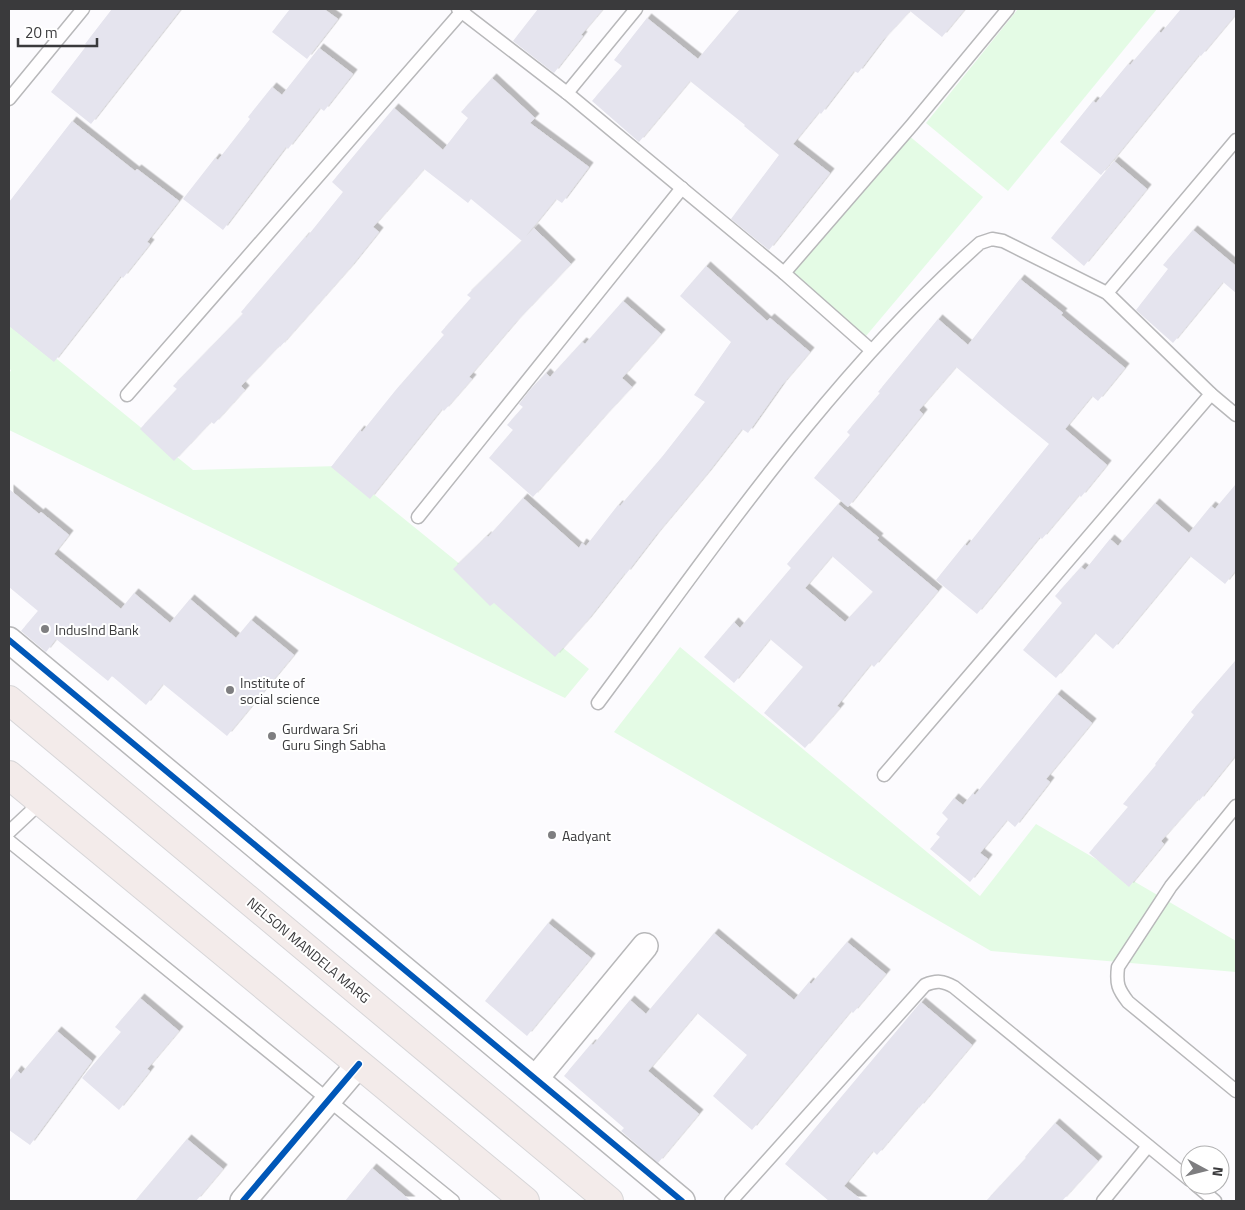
<svg xmlns="http://www.w3.org/2000/svg" width="1245" height="1210" viewBox="0 0 1245 1210" font-family="'Titillium Web',sans-serif">
<style>
.green{fill:#e4fbe5}
.building{fill:#e5e4ee;fill-rule:evenodd;filter:url(#shadow)}
.lines{fill:none;stroke-linecap:round;stroke-linejoin:round}
.service-casing{stroke:#b8b8ba;stroke-width:15}
.minor-casing{stroke:#b8b8ba;stroke-width:28}
.primary-casing{stroke:#d7d6d8;stroke-width:30}
.service{stroke:#fffeff;stroke-width:12}
.minor{stroke:#fffeff;stroke-width:25}
.primary{stroke:#f3ebea;stroke-width:28}
.cycleway-casing{stroke:#fff;stroke-width:9}
.cycleway{stroke:#0057b8;stroke-width:6}
.poi-dot{fill:#7e7e80;stroke:#fff;stroke-width:2}
.labels{text-anchor:middle;dominant-baseline:central;stroke-width:4;stroke-linejoin:round;paint-order:stroke}
.poi-label{font-size:14px;fill:#3a3a3c;stroke:#fff;text-anchor:start}
.street-label{font-size:14px;fill:#3a3a3c;stroke:#fff}
</style>
<defs>
<filter id="shadow"><feDropShadow dx="4.5" dy="-4.5" stdDeviation="0" flood-color="#0004"/></filter>
</defs>
<rect width="100%" height="100%" fill="#fcfbfe"/>
<!-- green -->
<g class="green">
<path d="M1018,9H1157L1008,191L926,123Z"/>
<path d="M908,135L983,197L866,336L792,273Z"/>
<path d="M9,320L193,470L339,466L589,669L565,698L9,430V374L11,370L9,369Z"/>
<path d="M680,647L980,896L1036,824L1236,941V972L991,951L614,732Z"/>
</g>
<!-- building -->
<g class="building">
<path d="M112,9H181L91,124L51,92L87,45L85,44Z"/>
<path d="M290,9H324L338,19L307,59L272,32Z"/>
<path d="M538,9H603L581,35L583,36L554,73L513,41Z"/>
<path d="M740,9H965L942,37L910,11L883,40L858,73L854,71L821,114L819,112L793,144L830,173L769,250L731,219L779,155L744,126L745,125L690,81L639,142L592,101L622,66L614,60L647,18L698,59Z"/>
<path d="M1181,9H1236V14L1201,56L1199,55L1101,175L1060,142L1093,101L1096,103L1128,64L1130,65L1159,31L1161,33Z"/>
<path d="M319,48L353,74L324,111L320,108L288,149L286,147L223,230L183,199L215,158L218,160L250,119L248,117L272,87L282,95Z"/>
<path d="M492,78L535,118L530,123L589,167L562,203L556,199L526,236L534,228L571,264L515,323L469,377L472,379L444,411L442,409L370,499L331,467L360,430L362,432L395,391L444,335L441,332L471,298L467,295L522,241L471,199L468,203L424,169L373,227L379,232L350,268L280,347L279,346L241,386L245,390L214,424L211,422L174,461L140,429L177,389L173,386L243,314L241,312L305,237L306,238L343,192L332,182L362,146L394,108L443,150L468,118L461,112Z"/>
<path d="M72,121L135,171L137,169L179,201L147,242L150,244L123,278L121,276L54,362L9,326V202Z"/>
<path d="M1114,161L1147,189L1084,266L1051,238Z"/>
<path d="M1193,230L1236,266V293L1223,282L1173,343L1136,310L1168,269L1163,265Z"/>
<path d="M706,266L767,321L770,318L810,352L782,385L748,433L742,429L707,474L656,535L626,574L625,573L587,621L555,657L494,603L490,606L453,569L487,536L488,537L523,498L579,548L582,543L586,546L618,505L620,506L662,457L705,402L694,395L731,342L680,296Z"/>
<path d="M1020,279L1063,313L1061,315L1125,368L1098,401L1092,396L1065,429L1107,465L1081,497L1079,495L1042,539L1040,537L977,614L936,580L965,544L967,546L1049,444L1012,414L956,367L919,410L923,414L848,507L814,478L850,435L847,432L880,393L878,392L938,319L968,345Z"/>
<path d="M623,301L661,334L622,378L632,387L603,418L533,497L489,458L513,430L507,425L523,407L519,404L530,390L546,373L550,377L582,342L585,344Z"/>
<path d="M1236,484V570L1225,584L1190,556L1113,649L1095,633L1056,678L1023,650L1062,603L1055,596L1081,567L1085,570L1110,539L1118,546L1155,503L1189,533L1211,506L1215,509Z"/>
<path d="M9,489L39,514L41,512L69,535L54,554L121,609L134,593L170,623L190,599L236,638L251,620L294,655L227,736L163,684L146,705L112,676L108,681L56,639L46,652L21,631L38,611L9,587Z"/>
<path d="M838,504L879,538L877,540L938,591L874,667L871,664L837,706L840,708L805,748L764,713L803,667L770,639L734,683L704,657L734,622L740,628L791,568L787,564ZM832,556L873,592L845,622L805,588Z"/>
<path d="M1236,660V755L1199,801L1198,799L1161,841L1164,844L1129,887L1089,853L1128,807L1123,804L1156,765L1155,764L1194,715L1191,712Z"/>
<path d="M1057,694L1092,723L1046,779L1050,782L1015,827L1007,820L980,853L988,859L970,882L930,849L940,837L936,834L948,819L942,813L954,798L963,805L973,793L975,795Z"/>
<path d="M548,923L591,958L527,1036L485,1001Z"/>
<path d="M714,933L794,1000L809,982L811,984L847,942L886,974L853,1013L851,1011L752,1130L713,1096L747,1055L697,1013L648,1071L699,1114L658,1163L621,1131L624,1128L564,1076L591,1044L593,1045L630,1000L646,1014Z"/>
<path d="M140,998L179,1031L147,1069L150,1071L119,1110L82,1078L121,1032L115,1027Z"/>
<path d="M921,1002L972,1045L919,1108L918,1107L877,1155L873,1151L844,1186L863,1201H829L785,1164Z"/>
<path d="M57,1031L92,1061L30,1145L9,1130V1081L17,1070L21,1074Z"/>
<path d="M1055,1123L1098,1161L1062,1201H986L1026,1158L1025,1157Z"/>
<path d="M187,1139L223,1169L196,1201H135Z"/>
<path d="M372,1168L411,1201H345Z"/>
</g>
<g class="lines">
<defs>
<g id="service">
<path d="M458,9L567,93L784,273L871,350"/>
<path d="M567,93L636,9"/>
<path d="M9,99L83,9"/>
<path d="M784,273L912,125L1008,9"/>
<path d="M1107,293L1236,140"/>
<path d="M127,395L464,9"/>
<path d="M418,517L682,188"/>
<path d="M598,703C717,543 830,376 980,243L992,239L1003,241L1107,293L1211,394L1236,415"/>
<path d="M884,775L1211,394"/>
<path d="M1236,806L1171,886L1118,967C1116,984 1118,989 1128,1002L1236,1091"/>
<path d="M9,832L41,802"/>
<path d="M9,841L453,1201"/>
<path d="M1196,1185L1215,1201"/>
<path d="M731,1201L925,985C937,980 943,981 954,987L1190,1180"/>
<path d="M1103,1201L1148,1146"/>
</g>
<g id="minor">
<path d="M9,640L682,1201"/>
<path d="M536,1078L645,946"/>
<path d="M243,1201L359,1064"/>
</g>
<g id="primary">
<path d="M9,700L609,1201"/>
<path d="M9,775L525,1201"/>
</g>
</defs>
<!-- service casing -->
<use href="#service" class="service-casing"/>
<!-- minor casing -->
<use href="#minor" class="minor-casing"/>
<!-- primary casing -->
<use href="#primary" class="primary-casing"/>
<!-- service -->
<use href="#service" class="service"/>
<!-- minor -->
<use href="#minor" class="minor"/>
<!-- primary -->
<use href="#primary" class="primary"/>
<defs>
<g id="cycleway">
<path d="M9,640L682,1201"/>
<path d="M243,1201L359,1064"/>
</g>
</defs>
<!-- cycleway casing -->
<use href="#cycleway" class="cycleway-casing"/>
<!-- cycleway -->
<use href="#cycleway" class="cycleway"/>
</g>
<!-- markers -->
<g class="poi-dot">
<circle cx="45" cy="629" r="5"/>
<circle cx="230" cy="690" r="5"/>
<circle cx="272" cy="736" r="5"/>
<circle cx="552" cy="835" r="5"/>
</g>
<g class="labels">
<!-- poi labels -->
<g class="poi-label">
<text x="55" y="629">IndusInd Bank</text>
<text x="240" y="682">Institute of<tspan x="240" dy="16">social science</tspan></text>
<text x="282" y="728">Gurdwara Sri<tspan x="282" dy="16">Guru Singh Sabha</tspan></text>
<text x="562" y="835">Aadyant</text>
</g>
<!-- street labels -->
<g class="street-label">
<text transform="translate(309 950) rotate(40)">NELSON MANDELA MARG</text>
</g>
</g>
<!-- border -->
<rect width="1245" height="1210" fill="none" stroke="#3a3a3c" stroke-width="20"/>
<!-- north arrow -->
<g transform="translate(1205 1170) rotate(97)"><circle r="24" fill="#ffffff" stroke="#b0b0b1"/>
<path d="M0-4L9 19L0 12L-9 19Z" fill="#7e7e80"/>
<text y="-8" font-size="14" font-weight="bold" text-anchor="middle" fill="#3a3a3c">N</text>
</g>
<!-- scale -->
<path d="M18 38v8h79v-8" fill="none" stroke="#3a3a3c" stroke-width="2.5"/>
<text x="25" y="38" font-size="15" fill="#3a3a3c" stroke="#ffffff" stroke-width="4" paint-order="stroke">20 m</text>
</svg>
